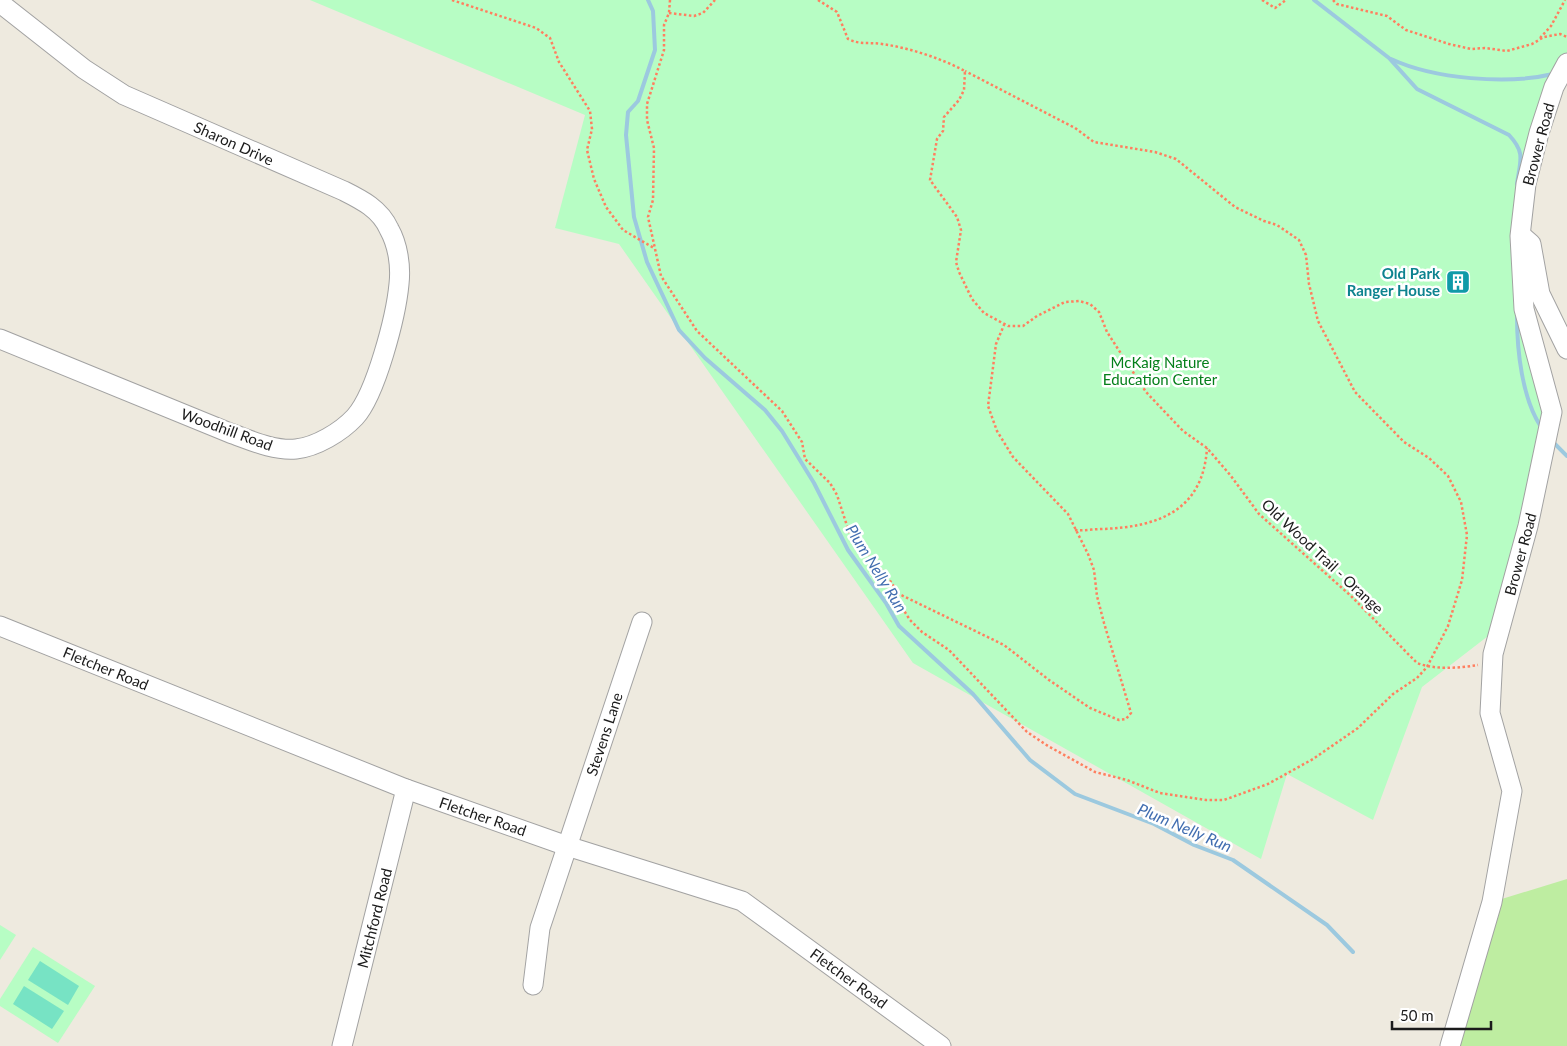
<svg xmlns="http://www.w3.org/2000/svg" width="1567" height="1046" viewBox="0 0 1567 1046" font-family="Lato,sans-serif">
<style>
.grass{fill:#beeda1}
.park{fill:#b7fdc4}
.pitch{fill:#77e3c4}
.lines{fill:none;stroke-linecap:round;stroke-linejoin:round}
.stream{stroke:#9cc9df;stroke-width:4}
.building{fill:#cec4b9}
.minor-casing{stroke:#a2a2a2;stroke-width:21}
.path{stroke:#ff7f5f;stroke-width:2.5;stroke-dasharray:2.5 2.5;stroke-linecap:butt}
.minor{stroke:#fff;stroke-width:19}
.labels{text-anchor:middle;dominant-baseline:central;stroke-width:5;stroke-linejoin:round;paint-order:stroke}
.street-label{font-size:15px;fill:#1b1b1b;stroke:#fff}
.culture-label{font-size:15px;font-weight:bold;fill:#0d838f;stroke:#fff;text-anchor:end}
.park-label{font-size:15px;fill:#047f1a;stroke:#fff}
.water-label{font-size:16px;font-style:italic;fill:#426eb0;stroke:#fff}
</style>
<rect width="100%" height="100%" fill="#eeeadf"/>
<!-- grass -->
<path class="grass" d="M1567,879V1046H1450L1492,902Z"/>
<!-- park -->
<g class="park">
<path d="M310,0H1567V60L1520,236L1552,412L1501,626L1422,687L1373,820L1287,774L1261,859L913,663L619,244L555,228L585,115Z"/>
<path d="M0,925L16,935L0,960Z"/>
<path d="M33,947L95,986L58,1043L0,1006V999Z"/>
</g>
<!-- pitch -->
<g class="pitch">
<path d="M40,961L79,986L68,1005L28,980Z"/>
<path d="M24,986L64,1011L52,1029L13,1004Z"/>
</g>
<g class="lines">
<!-- stream -->
<g class="stream">
<path d="M648,0L653,11L655,50L638,101L628,112L626,135L634,217L647,262L679,330L705,358L765,410L782,431L814,483L848,550L886,603L899,626L973,694L1030,760L1075,794L1154,824L1194,845L1233,860L1327,925L1353,952"/>
<path d="M1314,0L1389,58L1417,89L1509,135C1526,153 1520,161 1517,184"/>
<path d="M1391,59C1434,79 1507,85 1553,74"/>
<path d="M1517,316C1517,351 1522,398 1541,427"/>
<path d="M1553,442L1567,456"/>
</g>
</g>
<!-- building -->
<path class="building" d="M1460,274V277L1464,276L1467,286L1464,287L1465,292L1459,294L1458,290L1452,291L1449,279Z"/>
<g class="lines">
<defs>
<g id="minor">
<path d="M0,3L84,69L124,95L344,191C362,200 380,209 389,229C398,245 401,266 399,284C396,316 376,394 355,417C341,432 316,447 296,449C273,451 250,440 230,433L0,339"/>
<path d="M1523,237L1531,244L1540,294L1567,349"/>
<path d="M0,626L406,789L567,846L742,901L941,1046"/>
<path d="M533,985L540,928L642,622"/>
<path d="M342,1046L406,789"/>
<path d="M1450,1046L1492,902L1512,791L1490,713L1493,654L1528,526L1552,412L1524,309L1520,236L1526,184L1539,133L1554,87L1567,63"/>
</g>
</defs>
<!-- minor casing -->
<use href="#minor" class="minor-casing"/>
<!-- path -->
<g class="path">
<path d="M452,0L536,28L550,38L559,62L590,111L592,129L587,150L594,179L606,207L623,230L654,248"/>
<path d="M670,0L669,13L664,25V50L647,104V120L654,148L653,200L648,217L661,276L697,331L782,411L802,442L805,459L830,483L837,495L849,532L889,579L896,590L901,606L910,620L922,632L949,650L1027,732L1048,746L1095,772L1127,780L1160,793L1206,800H1224L1268,784L1313,759L1358,728L1393,694L1417,678L1427,667L1448,626L1462,580L1467,535L1461,502L1448,476L1429,458L1404,442L1355,392L1318,321L1309,284L1306,255L1299,240L1277,225L1264,221L1235,207L1176,159L1155,152L1094,142L1075,128L965,71"/>
<path d="M818,0L837,12L848,39C860,45 869,42 882,44C910,48 940,58 965,71L964,90L959,100L944,117L943,131L937,139L930,180L957,217L961,230L956,262L959,272L972,299L984,313L1008,326H1023L1037,316L1065,302L1079,301L1090,304L1099,312L1107,332L1146,392L1183,431L1207,448L1231,476L1259,514L1351,596L1417,663C1435,670 1459,668 1478,665"/>
<path d="M1262,0L1275,8L1286,0"/>
<path d="M1333,0L1337,4L1387,16L1406,30L1449,44L1471,49L1485,48L1507,51L1532,44L1544,37L1560,34L1567,37"/>
<path d="M669,13L694,16L703,13L715,0"/>
<path d="M1540,38L1551,26L1565,0"/>
<path d="M1075,530C1084,531 1093,529 1102,529C1158,527 1203,511 1207,448"/>
<path d="M897,593L1004,645L1049,680L1090,708L1119,720L1126,719L1131,713L1104,623L1097,596L1094,570L1088,554L1068,514L1013,457L997,431L988,406L996,344L1004,325"/>
</g>
<!-- minor -->
<use href="#minor" class="minor"/>
</g>
<!-- icons -->
<defs>
<symbol id="building-square" viewBox="-11 -11 22 22"><rect x="-9" y="-9" width="18" height="18" rx="4" fill="#0f9aa8" stroke="#fff"/><path d="M-4-6H4V6H1V3H-1V6H-4ZM-2.5-4.3h1.7v1.8h-1.7ZM.8-4.3h1.7v1.8H.8ZM-2.5-1h1.7V.8h-1.7ZM.8-1h1.7V.8H.8Z" fill="#fff"/></symbol>
</defs>
<g fill-rule="evenodd">
<use href="#building-square" x="1444" y="268" width="28" height="28"/>
</g>
<g class="labels">
<!-- street labels -->
<g class="street-label">
<text transform="translate(234 143) rotate(24)">Sharon Drive</text>
<text transform="translate(1538 144) rotate(-75)">Brower Road</text>
<text transform="translate(227 429) rotate(20)">Woodhill Road</text>
<text transform="translate(1520 554) rotate(-75)">Brower Road</text>
<text transform="translate(1323 556) rotate(43)">Old Wood Trail - Orange</text>
<text transform="translate(106 668) rotate(22)">Fletcher Road</text>
<text transform="translate(604 734) rotate(-72)">Stevens Lane</text>
<text transform="translate(483 816) rotate(19)">Fletcher Road</text>
<text transform="translate(374 918) rotate(-76)">Mitchford Road</text>
<text transform="translate(849 978) rotate(36)">Fletcher Road</text>
</g>
<!-- culture labels -->
<g class="culture-label">
<text x="1440" y="273">Old Park<tspan x="1440" dy="17">Ranger House</tspan></text>
</g>
<!-- park labels -->
<g class="park-label">
<text x="1160" y="362">McKaig Nature<tspan x="1160" dy="17">Education Center</tspan></text>
</g>
<!-- water labels -->
<g class="water-label">
<text transform="translate(877 568) rotate(58)">Plum Nelly Run</text>
<text transform="translate(1185 827) rotate(23)">Plum Nelly Run</text>
</g>
</g>
<!-- scale -->
<path d="M1392 1021v8h99v-8" fill="none" stroke="#1b1b1b" stroke-width="2.5"/>
<text x="1400" y="1021" font-size="15" fill="#1b1b1b" stroke="#ffffff" stroke-width="4" paint-order="stroke">50 m</text>
</svg>
